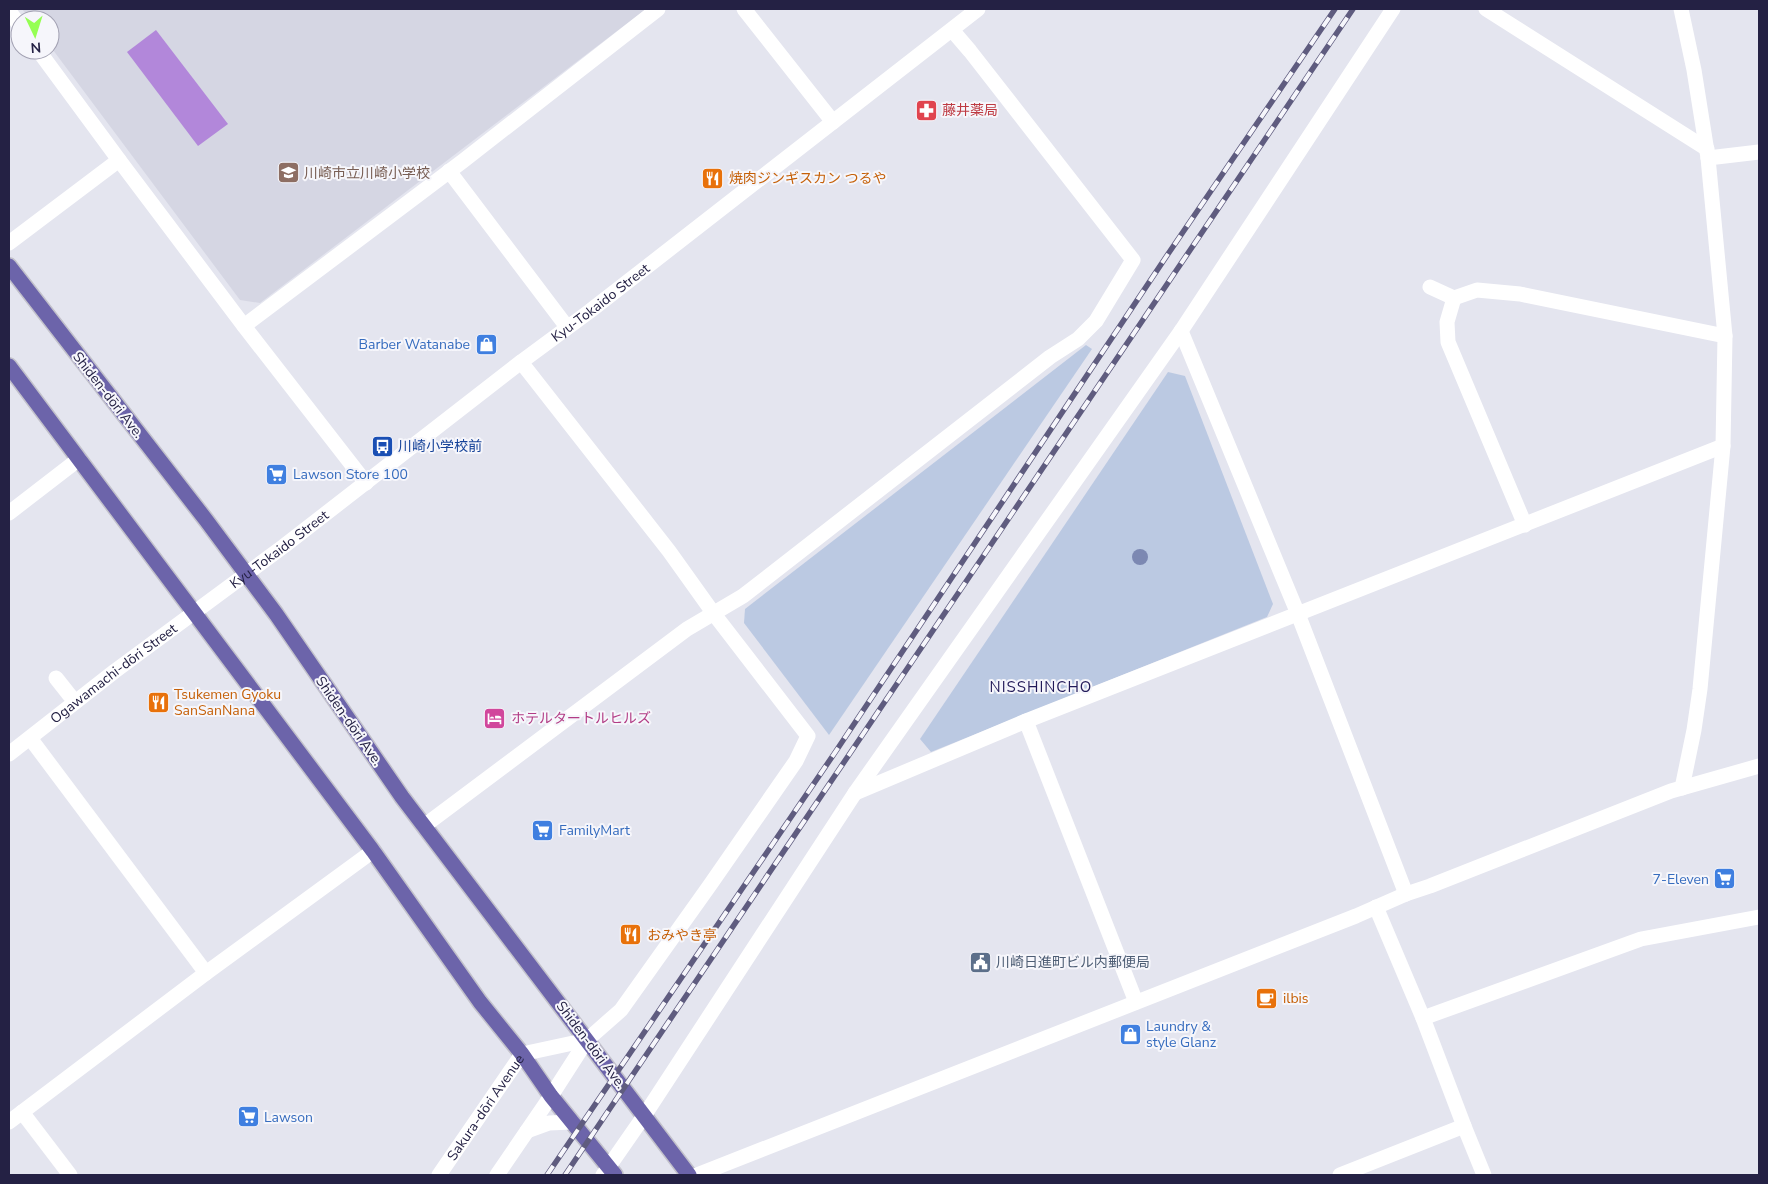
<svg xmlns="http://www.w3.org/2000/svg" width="1768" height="1184" viewBox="0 0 1768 1184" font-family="'Nunito Sans','Noto Sans JP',sans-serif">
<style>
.built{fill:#d5d6e3}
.green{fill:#bbc9e2}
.water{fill:#b287da}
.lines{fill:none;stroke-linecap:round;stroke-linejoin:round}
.major-casing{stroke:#c2c1cb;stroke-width:18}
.minor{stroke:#fff;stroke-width:15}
.major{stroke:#6c64aa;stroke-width:15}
.rail-casing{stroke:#5f5c7f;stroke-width:5.5}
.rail{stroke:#f6f6fb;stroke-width:4;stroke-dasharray:11;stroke-linecap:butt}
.tree{fill:#7c88b2}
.labels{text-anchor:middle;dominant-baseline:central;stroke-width:4;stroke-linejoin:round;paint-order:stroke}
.health-label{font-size:14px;fill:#be3a42;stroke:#f6f6fb;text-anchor:start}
.education-label{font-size:14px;fill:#785e54;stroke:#f6f6fb;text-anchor:start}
.food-label{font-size:14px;fill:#c56008;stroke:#f6f6fb;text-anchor:start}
.street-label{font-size:14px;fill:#242144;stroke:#f6f6fb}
.shop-label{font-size:14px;fill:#366cbe;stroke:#f6f6fb;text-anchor:start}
.transit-label{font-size:14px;fill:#164399;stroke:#f6f6fb;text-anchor:start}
.hotel-label{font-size:14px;fill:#b23c85;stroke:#f6f6fb;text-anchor:start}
.service-label{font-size:14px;fill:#4e5e75;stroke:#f6f6fb;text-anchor:start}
.neighbourhood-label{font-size:15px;letter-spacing:1px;fill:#221a59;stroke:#f6f6fb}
</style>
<rect width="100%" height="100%" fill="#e4e5ef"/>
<!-- built -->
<path class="built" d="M22,9H646L260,303L240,300L50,46V20H31Z"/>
<!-- green -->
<g class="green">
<path d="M1086,345L1092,349L829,735L744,623L745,609Z"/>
<path d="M1168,372L1185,376L1273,604L1267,617L931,752L920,739Z"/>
</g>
<!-- water -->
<path class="water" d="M156,30L228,124L198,146L127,52Z"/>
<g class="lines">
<defs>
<g id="major">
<path d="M9,266L206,520L276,614L402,797L689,1175"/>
<path d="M9,366L373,851L480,1002L522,1054L551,1096L615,1175"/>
</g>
</defs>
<!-- major casing -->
<use href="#major" class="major-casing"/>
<!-- minor -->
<g class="minor">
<path d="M744,9L833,122"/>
<path d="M1486,9L1707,149"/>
<path d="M1681,9L1694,70L1708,158L1759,152"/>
<path d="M9,11L20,26"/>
<path d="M119,160L244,326L366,483"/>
<path d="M449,171L567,327"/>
<path d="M9,243L119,160L38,50"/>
<path d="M1430,287L1454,298L1477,290L1520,294L1725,336"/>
<path d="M1454,298L1447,322L1448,342L1525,525"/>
<path d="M244,326L463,161L658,9"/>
<path d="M1181,331L1298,614L1406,894"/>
<path d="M9,513L79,459"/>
<path d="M56,678L75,702"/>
<path d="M1026,721L1136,1002"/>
<path d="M30,738L206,973"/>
<path id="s1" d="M9,754L115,671L284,546L521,362L590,311L978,9"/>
<path d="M1682,788L1694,730L1700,689L1723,446L1725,336L1708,158"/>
<path d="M855,793L1026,721L1723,446"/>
<path d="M424,826L687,629L743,596L1050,357L1078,339L1096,321L1133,260L970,51L952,30"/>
<path d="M1423,1018L1641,939L1759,917"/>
<path d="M22,1112L70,1175"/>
<path d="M9,1122L206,973L373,851"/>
<path d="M1464,1126L1484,1175"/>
<path d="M527,1131L549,1123L572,1122"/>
<path id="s2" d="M439,1175L522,1054L587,1040"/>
<path d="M497,1175L551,1096L587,1040L621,1010L710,885L796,761L808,736L714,614L669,551L521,362"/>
<path d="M603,1175L644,1116L855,793L1181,331L1393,9"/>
<path d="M697,1175L1356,916L1406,894L1430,886L1671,791L1759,766"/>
<path d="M1340,1175L1464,1126L1423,1018L1376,907"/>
</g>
<!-- major -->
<use href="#major" class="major"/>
<defs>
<g id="rail">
<path d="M547,1175L834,754L1168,254L1335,9"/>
<path d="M565,1175L1353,9"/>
</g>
</defs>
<!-- rail casing -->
<use href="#rail" class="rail-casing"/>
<!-- rail -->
<use href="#rail" class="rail"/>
</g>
<!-- trees -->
<circle class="tree" cx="1140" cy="557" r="8"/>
<!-- icons -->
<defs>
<symbol id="pharmacy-square" viewBox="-11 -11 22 22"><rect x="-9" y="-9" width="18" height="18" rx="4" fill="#e0444e" stroke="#f6f6fb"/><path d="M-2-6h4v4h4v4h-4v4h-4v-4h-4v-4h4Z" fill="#fff"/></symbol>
<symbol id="school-square" viewBox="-11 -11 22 22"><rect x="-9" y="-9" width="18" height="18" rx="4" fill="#8d6e63" stroke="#f6f6fb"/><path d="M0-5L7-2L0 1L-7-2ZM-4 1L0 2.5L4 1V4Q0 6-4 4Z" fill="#fff"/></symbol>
<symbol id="restaurant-square" viewBox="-11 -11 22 22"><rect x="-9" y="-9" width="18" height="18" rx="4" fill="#e8710a" stroke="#f6f6fb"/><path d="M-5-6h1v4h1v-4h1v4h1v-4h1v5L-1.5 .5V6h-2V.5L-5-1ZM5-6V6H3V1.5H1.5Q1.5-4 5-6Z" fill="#fff"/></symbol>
<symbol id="shop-square" viewBox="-11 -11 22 22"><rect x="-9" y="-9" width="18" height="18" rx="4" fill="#3f7fe0" stroke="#f6f6fb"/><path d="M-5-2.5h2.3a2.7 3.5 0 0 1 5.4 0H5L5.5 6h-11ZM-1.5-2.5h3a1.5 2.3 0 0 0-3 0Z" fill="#fff"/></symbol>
<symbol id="bus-square" viewBox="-11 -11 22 22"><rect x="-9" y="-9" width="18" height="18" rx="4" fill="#1a4fb4" stroke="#f6f6fb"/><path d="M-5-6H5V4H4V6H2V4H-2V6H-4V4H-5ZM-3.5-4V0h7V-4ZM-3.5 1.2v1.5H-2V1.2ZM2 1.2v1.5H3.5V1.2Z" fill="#fff"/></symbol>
<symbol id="supermarket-square" viewBox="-11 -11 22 22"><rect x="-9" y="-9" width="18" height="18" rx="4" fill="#3f7fe0" stroke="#f6f6fb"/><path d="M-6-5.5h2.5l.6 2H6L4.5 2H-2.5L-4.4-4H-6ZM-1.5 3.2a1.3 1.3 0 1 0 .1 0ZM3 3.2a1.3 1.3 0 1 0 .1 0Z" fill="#fff"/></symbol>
<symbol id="hotel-square" viewBox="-11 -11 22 22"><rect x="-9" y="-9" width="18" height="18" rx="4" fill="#d1479c" stroke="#f6f6fb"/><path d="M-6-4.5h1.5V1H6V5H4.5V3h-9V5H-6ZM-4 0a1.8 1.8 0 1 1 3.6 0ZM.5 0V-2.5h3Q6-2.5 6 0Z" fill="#fff"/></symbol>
<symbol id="civic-square" viewBox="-11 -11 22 22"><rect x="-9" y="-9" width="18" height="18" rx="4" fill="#5c6f8a" stroke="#f6f6fb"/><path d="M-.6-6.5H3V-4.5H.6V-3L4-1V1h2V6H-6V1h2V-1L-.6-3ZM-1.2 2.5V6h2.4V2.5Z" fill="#fff"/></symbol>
<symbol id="cafe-square" viewBox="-11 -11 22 22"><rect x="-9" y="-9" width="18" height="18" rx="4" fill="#e8710a" stroke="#f6f6fb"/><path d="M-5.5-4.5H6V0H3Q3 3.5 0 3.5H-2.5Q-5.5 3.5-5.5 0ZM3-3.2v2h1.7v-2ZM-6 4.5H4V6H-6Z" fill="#fff"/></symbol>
</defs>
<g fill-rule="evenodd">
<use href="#pharmacy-square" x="914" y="98" width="25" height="25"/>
<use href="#school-square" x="276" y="160" width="25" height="25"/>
<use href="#restaurant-square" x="700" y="166" width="25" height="25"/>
<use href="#shop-square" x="474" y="332" width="25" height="25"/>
<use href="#bus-square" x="370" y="434" width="25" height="25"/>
<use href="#supermarket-square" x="264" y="462" width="25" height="25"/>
<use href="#restaurant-square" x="146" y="690" width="25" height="25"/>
<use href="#hotel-square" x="482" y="706" width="25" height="25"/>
<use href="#supermarket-square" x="530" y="818" width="25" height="25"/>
<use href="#supermarket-square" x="1712" y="866" width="25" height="25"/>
<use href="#restaurant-square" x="618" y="922" width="25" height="25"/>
<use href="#civic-square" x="968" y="950" width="25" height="25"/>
<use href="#cafe-square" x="1254" y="986" width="25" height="25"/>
<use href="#shop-square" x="1118" y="1022" width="25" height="25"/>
<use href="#supermarket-square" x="236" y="1104" width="25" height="25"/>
</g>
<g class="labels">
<!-- health labels -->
<g class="health-label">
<text x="942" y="110">藤井薬局</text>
</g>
<!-- education labels -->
<g class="education-label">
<text x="304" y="173">川崎市立川崎小学校</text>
</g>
<!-- food labels -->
<g class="food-label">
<text x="729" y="178">焼肉ジンギスカン つるや</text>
<text x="174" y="694">Tsukemen Gyoku<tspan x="174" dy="16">SanSanNana</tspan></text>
<text x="647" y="935">おみやき亭</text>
<text x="1283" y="998">ilbis</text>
</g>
<!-- street labels -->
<g class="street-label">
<text stroke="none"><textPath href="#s1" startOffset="744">Kyu-Tokaido Street</textPath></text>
<text transform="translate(108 395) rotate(52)">Shiden-dōri Ave.</text>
<text stroke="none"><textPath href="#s1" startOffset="339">Kyu-Tokaido Street</textPath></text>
<text stroke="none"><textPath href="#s1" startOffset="132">Ogawamachi-dōri Street</textPath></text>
<text transform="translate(349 721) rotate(55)">Shiden-dōri Ave.</text>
<text transform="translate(591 1045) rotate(53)">Shiden-dōri Ave.</text>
<text stroke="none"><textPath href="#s2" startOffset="82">Sakura-dōri Avenue</textPath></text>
</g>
<!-- shop labels -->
<g class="shop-label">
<text x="470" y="344" text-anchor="end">Barber Watanabe</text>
<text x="293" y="474">Lawson Store 100</text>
<text x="559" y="830">FamilyMart</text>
<text x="1709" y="879" text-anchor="end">7-Eleven</text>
<text x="1146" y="1026">Laundry &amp;<tspan x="1146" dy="16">style Glanz</tspan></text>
<text x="264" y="1117">Lawson</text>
</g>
<!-- transit labels -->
<g class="transit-label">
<text x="398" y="446">川崎小学校前</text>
</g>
<!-- hotel labels -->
<g class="hotel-label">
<text x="511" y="718">ホテルタートルヒルズ</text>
</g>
<!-- service labels -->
<g class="service-label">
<text x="996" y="962">川崎日進町ビル内郵便局</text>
</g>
<!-- neighbourhood labels -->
<g class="neighbourhood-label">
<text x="1041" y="687">NISSHINCHO</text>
</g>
</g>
<!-- border -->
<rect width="1768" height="1184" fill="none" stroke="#242144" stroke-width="20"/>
<!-- north arrow -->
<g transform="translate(35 35) rotate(176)"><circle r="24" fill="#f6f6fb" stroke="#a2a1b2"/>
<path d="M0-4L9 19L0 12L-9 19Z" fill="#95ff53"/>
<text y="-8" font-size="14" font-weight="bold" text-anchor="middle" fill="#242144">N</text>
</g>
</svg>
